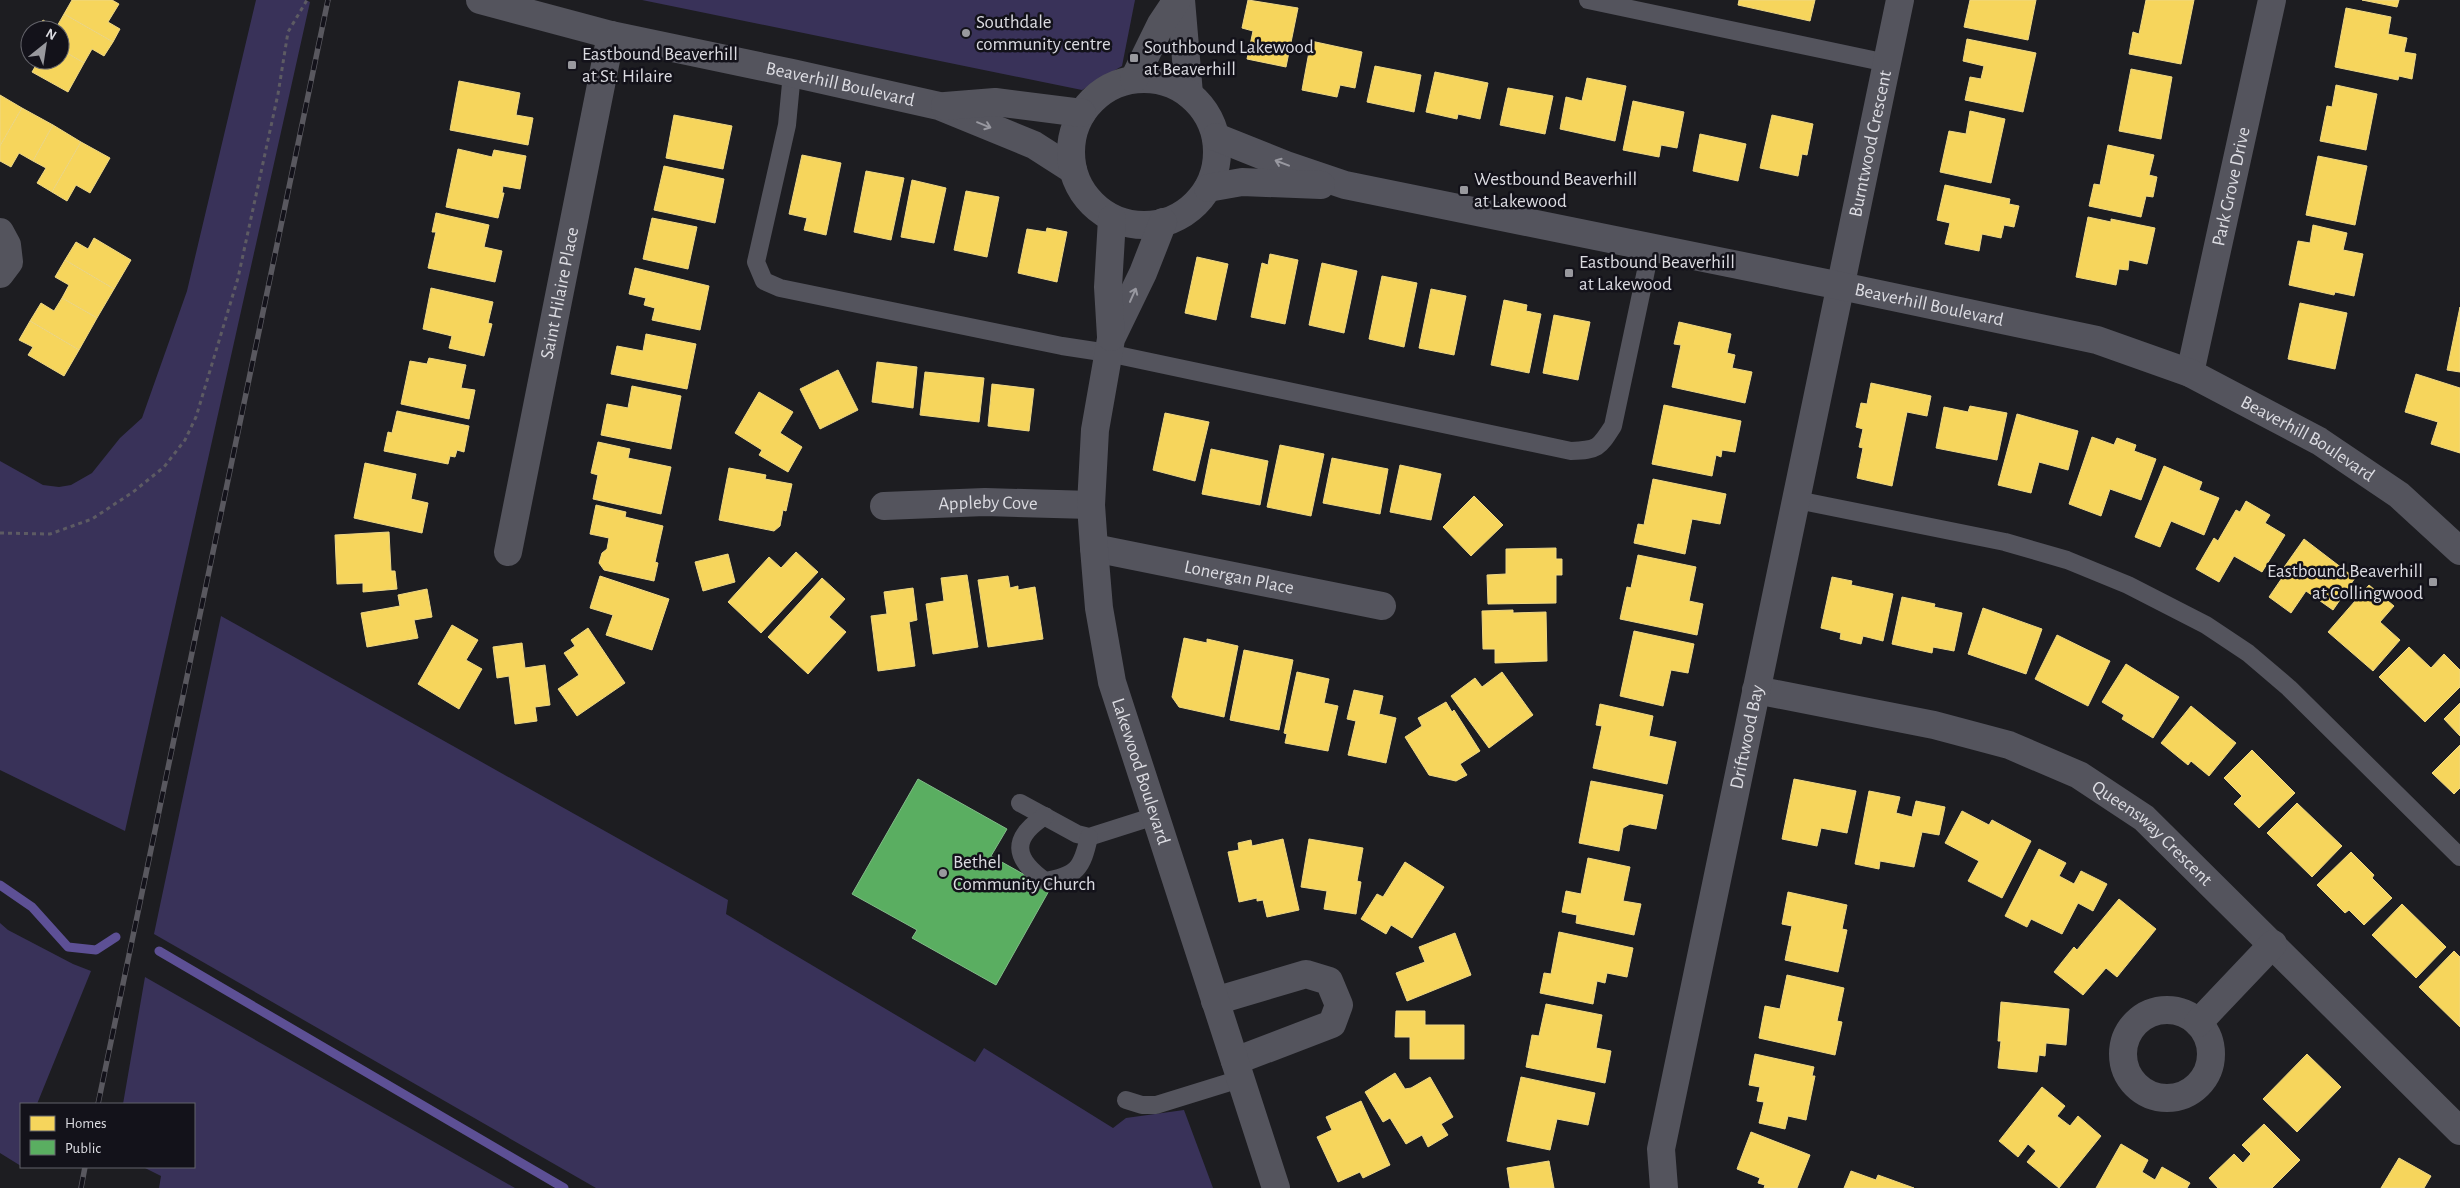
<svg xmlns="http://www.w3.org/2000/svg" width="2460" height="1188" viewBox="0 0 2460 1188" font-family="'Alegreya Sans',sans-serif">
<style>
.green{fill:#393259}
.homes{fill:#f6d55c;stroke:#eed784}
.public{fill:#5aae61;stroke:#81bc88}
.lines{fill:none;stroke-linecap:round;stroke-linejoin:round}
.stream{stroke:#5d5095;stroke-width:9}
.path{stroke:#5d5b63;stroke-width:3;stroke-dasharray:4 4;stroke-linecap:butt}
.service{stroke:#54545d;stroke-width:18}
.minor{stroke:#54545d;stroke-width:28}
.tertiary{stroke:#54545d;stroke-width:28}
.rail-casing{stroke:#59585f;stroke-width:5.5}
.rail{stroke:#13121a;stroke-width:4;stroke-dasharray:11;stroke-linecap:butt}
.oneway{stroke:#9898a0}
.poi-dot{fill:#99999e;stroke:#13121a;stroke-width:2}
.labels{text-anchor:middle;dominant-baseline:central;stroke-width:5;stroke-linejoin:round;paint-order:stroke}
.poi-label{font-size:19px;fill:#dcdce2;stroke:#13121a;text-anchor:start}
.street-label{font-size:19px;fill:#dcdce2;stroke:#13121a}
</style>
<rect width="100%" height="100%" fill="#1d1d21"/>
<!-- green -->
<g class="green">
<path d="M256,0H306L310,2L125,831L0,770V461L43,485L59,487L71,485L92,473L120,438L142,418L187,291Z"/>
<path d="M642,0H1135L1122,66L1082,90Z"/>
<path d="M221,616L728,900L726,914L975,1062L984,1048L1113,1128L1126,1118L1184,1110L1213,1188H596L154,934Z"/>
<path d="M0,923L8,930L73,964L91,971L37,1104H21V1166L0,1153Z"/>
<path d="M145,977L515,1188H159L161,1176L143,1167H194V1104H123Z"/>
</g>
<!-- homes -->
<g class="homes">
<path d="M72,0H112L119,4L108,22L120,29L113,42L64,14Z"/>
<path d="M1248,0L1298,8L1286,67L1247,59L1253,31L1242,28Z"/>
<path d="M1739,0H1815L1810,21L1738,5Z"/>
<path d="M1970,0H2036L2028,40L1964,27Z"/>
<path d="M2146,0H2194L2181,64L2129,54L2133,32L2139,34Z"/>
<path d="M2362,0H2399L2397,7Z"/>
<path d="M2346,8L2391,17L2388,34L2407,38L2404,52L2416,54L2412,79L2399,76L2398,80L2335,67Z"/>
<path d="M64,14L113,42L104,56L92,49L84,63L60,49V30H37L43,20L56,28Z"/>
<path d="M1967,39L2036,53L2023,112L1965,100L1970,77L1981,79L1984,66L1963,61Z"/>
<path d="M1311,41L1362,52L1355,88L1340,85L1337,97L1302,90Z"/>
<path d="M60,49L84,63L68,92L32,72L39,60H60Z"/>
<path d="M1375,66L1421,75L1414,112L1367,102Z"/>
<path d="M2131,69L2172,77L2161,139L2119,131Z"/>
<path d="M1435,72L1488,83L1480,119L1458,114L1457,119L1426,112Z"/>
<path d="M1587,78L1626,86L1615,141L1560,129L1566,97L1582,101Z"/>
<path d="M459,81L520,93L516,115L533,118L528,145L450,130Z"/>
<path d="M2336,85L2377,94L2366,150L2320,141L2327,106L2332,107Z"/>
<path d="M1508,88L1553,96L1545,134L1500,125Z"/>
<path d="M0,95L22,108L0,146Z"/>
<path d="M1633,101L1684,112L1677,148L1661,145L1659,157L1623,150Z"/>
<path d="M22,108L53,125L33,161L19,153L11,167L0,161V146Z"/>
<path d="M1970,111L2005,119L1991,183L1940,172L1949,131L1966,134Z"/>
<path d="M674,115L732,126L723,169L666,158Z"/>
<path d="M1772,115L1813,124L1807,155L1802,154L1798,176L1760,168Z"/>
<path d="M53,125L81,142L52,192L37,183L46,168L33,161Z"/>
<path d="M1700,134L1746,144L1738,181L1693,171Z"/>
<path d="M81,142L110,158L90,193L76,185L67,201L52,192Z"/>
<path d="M2108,145L2154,155L2149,175L2157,177L2153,197L2146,196L2141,217L2089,206L2094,184L2100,185Z"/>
<path d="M458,149L492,157L494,150L526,156L520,189L503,186L502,193H504L498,218L446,207Z"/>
<path d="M802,155L841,163L826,235L804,230L807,218L789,214Z"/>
<path d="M2318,156L2367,166L2355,225L2306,215Z"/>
<path d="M664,166L724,179L715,223L654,210Z"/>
<path d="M866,171L904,178L891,240L854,232Z"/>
<path d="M912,180L946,188L934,243L901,237Z"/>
<path d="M1945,185L2010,199L2009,204L2019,206L2014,227L2004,225L2001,238L1982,234L1979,251L1945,244L1950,223L1937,220Z"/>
<path d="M966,191L999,197L987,257L954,250Z"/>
<path d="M436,213L489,225L484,247L502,251L495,282L428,268L436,232H432Z"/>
<path d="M2088,217L2111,222V219L2155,228L2147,264L2129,260L2128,270L2119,269L2116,285L2076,277Z"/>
<path d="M652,218L697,227L688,269L643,259Z"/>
<path d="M2313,225L2347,233L2343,250L2363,254L2354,296L2335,292L2334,295L2289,285L2298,241L2310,243Z"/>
<path d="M1047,228L1067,232L1057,282L1018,273L1027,229L1046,232Z"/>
<path d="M94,238L131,260L114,289L65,260L76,242L88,249Z"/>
<path d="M1270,254L1298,260L1285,324L1251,317L1262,263L1268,265Z"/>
<path d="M1197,257L1228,264L1216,320L1185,313Z"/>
<path d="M65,260L114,289L97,318L62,298L69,285L55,277Z"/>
<path d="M1322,263L1357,271L1344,333L1309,325Z"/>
<path d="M635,268L709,286L700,330L652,320L655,308L644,305L646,298L629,294Z"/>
<path d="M1382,276L1417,283L1404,347L1369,339Z"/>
<path d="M431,288L493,302L488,323L492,324L484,356L449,348L452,336L423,329Z"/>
<path d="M1431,289L1466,296L1454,355L1419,348Z"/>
<path d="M62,298L97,318L79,350L30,321L41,303L54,311Z"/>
<path d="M1504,300L1527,305L1526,311L1541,314L1529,373L1491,365Z"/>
<path d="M2300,303L2347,313L2335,369L2288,359Z"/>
<path d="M2460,307V372L2447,370Z"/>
<path d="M1554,315L1590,322L1578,380L1543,373Z"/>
<path d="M30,321L79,350L64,376L28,355L33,347L19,340Z"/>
<path d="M1679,322L1731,334L1727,353L1735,355L1732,368L1752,372L1745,403L1672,387L1681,345L1674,344Z"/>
<path d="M646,334L696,344L687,389L611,374L617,346L643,351Z"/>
<path d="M429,358L466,365L461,388L475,390L469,419L401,404L410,361L427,364Z"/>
<path d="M877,362L917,367L913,408L872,402Z"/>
<path d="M838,370L858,410L820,429L800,389Z"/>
<path d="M925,372L984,378L979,422L920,415Z"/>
<path d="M2416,374L2460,388V453L2431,444L2438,422L2405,412Z"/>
<path d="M1871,383L1931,396L1927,416L1907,412L1892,486L1857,478L1863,448L1859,447L1863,429L1856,427L1861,403L1867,404Z"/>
<path d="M992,384L1034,389L1029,431L988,426Z"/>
<path d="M632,386L681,396L671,449L601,435L607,404L628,408Z"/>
<path d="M759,392L793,412L780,433L802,447L788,472L759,455L762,450L735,433Z"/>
<path d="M1664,405L1741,421L1735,452L1722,450L1721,457L1716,455L1712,476L1652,464Z"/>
<path d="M1970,406L2007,413L1997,460L1936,448L1944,407L1968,412Z"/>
<path d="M397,411L469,426L464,452L457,450L455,457L450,456L448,464L384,451L388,432L392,433Z"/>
<path d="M1165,413L1209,422L1195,481L1153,470Z"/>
<path d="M2017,414L2078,431L2068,470L2039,462L2031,493L1998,485Z"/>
<path d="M2092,437L2114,445L2117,438L2136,445L2134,451L2156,459L2141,500L2110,489L2101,516L2069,504Z"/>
<path d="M598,442L630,449L628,458L671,467L661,514L593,499L598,475L591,473Z"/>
<path d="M1280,445L1324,454L1311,516L1267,507Z"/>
<path d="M1211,449L1268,461L1260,505L1202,494Z"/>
<path d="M1332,458L1388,469L1380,514L1323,503Z"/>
<path d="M365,463L416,474L411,499L428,503L422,533L354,518Z"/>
<path d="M1400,465L1441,474L1431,520L1390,512Z"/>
<path d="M2164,466L2202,482L2199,490L2219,498L2204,535L2171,521L2160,547L2135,537Z"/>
<path d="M729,468L766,475L765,479L792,484L786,511L783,510L780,526L774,531L719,520Z"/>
<path d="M1653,479L1726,494L1720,524L1692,519L1685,554L1634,543L1638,524L1644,525Z"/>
<path d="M1474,496L1503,525L1471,556L1443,527Z"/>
<path d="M2246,501L2270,515L2265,523L2285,535L2262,572L2234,556L2219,582L2196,569L2214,538L2218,541L2236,510L2240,512Z"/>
<path d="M596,505L626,512L625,517L663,526L655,562L658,563L654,581L604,570L599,563L602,553L607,549L609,538L590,534Z"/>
<path d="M389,532L391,571H395L397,589L363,592V583L337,584L335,535Z"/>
<path d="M2304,539L2355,578L2333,610L2306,591L2291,613L2269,597L2284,575L2280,573Z"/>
<path d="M1556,548V559H1562V575H1556V603L1488,604L1487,575L1506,574V549Z"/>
<path d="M796,552L818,572L761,633L728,602L769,557L781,568Z"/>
<path d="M728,554L735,582L703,591L695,562Z"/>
<path d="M1638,555L1696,567L1689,601L1703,604L1697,635L1620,619L1627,587L1631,588Z"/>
<path d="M967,575L978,647L933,654L926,604L944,601L941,578Z"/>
<path d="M600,576L669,599L652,650L606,635L613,615L590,608Z"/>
<path d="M1008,576L1010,588L1018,586V590L1035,587L1043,639L988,647L978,580Z"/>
<path d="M1832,577L1852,581L1851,585L1893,594L1883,641L1863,636L1861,644L1840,639L1841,633L1821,628Z"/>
<path d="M822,578L845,599L829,617L846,632L808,674L768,637Z"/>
<path d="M2369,585L2394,606L2380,622L2400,640L2373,671L2328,632Z"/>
<path d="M913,588L917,620L909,622L915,666L878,671L871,616L887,614L884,592Z"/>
<path d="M427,589L432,617L414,620L418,638L367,647L361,613L400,606L398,595Z"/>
<path d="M1902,597L1935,604L1934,607L1962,613L1954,651L1933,647L1932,653L1892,644Z"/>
<path d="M1983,608L2042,629L2026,674L1968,654Z"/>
<path d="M1513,610V613L1546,612L1547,661L1495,663V649H1483L1482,611Z"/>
<path d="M452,625L478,640L466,660L482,669L459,709L418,684Z"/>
<path d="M588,628L625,683L577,716L558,689L579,675L564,653L575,646L571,640Z"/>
<path d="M1634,631L1694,644L1688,673L1671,670L1663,706L1620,696Z"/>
<path d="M2057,635L2110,661L2088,706L2035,679Z"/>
<path d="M1184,638L1207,643V639L1238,646L1224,717L1179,707L1172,697Z"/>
<path d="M522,643L525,668L545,665L550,705L535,707L537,721L515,724L509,676L497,678L493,647Z"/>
<path d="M2409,647L2431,668L2444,654L2460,670V687L2425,722L2379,677Z"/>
<path d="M1244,650L1293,660L1279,730L1230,720Z"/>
<path d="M2126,664L2179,697L2153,738L2122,719L2124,715L2102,702Z"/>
<path d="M1297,672L1329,679L1324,703L1338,706L1328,751L1285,743L1287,734L1284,733Z"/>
<path d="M1502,672L1533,715L1489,748L1451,696L1475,678L1482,687Z"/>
<path d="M1354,690L1383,696L1379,714L1396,718L1386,763L1348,755L1356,721L1347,719Z"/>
<path d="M1446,702L1452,712L1454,710L1480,751L1460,764L1467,775L1456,781L1429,775L1405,737L1422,726L1418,718Z"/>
<path d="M2460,703V736L2444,719Z"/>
<path d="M1600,704L1653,716L1649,736L1676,742L1667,784L1593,768L1602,726L1596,725Z"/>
<path d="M2191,706L2236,743L2209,776L2191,761L2188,765L2161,743Z"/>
<path d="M2460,745V788L2454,794L2432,773Z"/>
<path d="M2252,750L2295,793L2259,828L2234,804L2242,796L2224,778Z"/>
<path d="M1794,779L1856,791L1847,833L1821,828L1817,846L1782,839Z"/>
<path d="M1591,781L1663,795L1656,829L1630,824L1623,828L1619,851L1579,843Z"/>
<path d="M1869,791L1900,797L1896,813L1912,817L1916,801L1945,807L1939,835L1922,832L1914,867L1880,861L1879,869L1855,864Z"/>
<path d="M2297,803L2342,846L2312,877L2267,833Z"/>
<path d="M1962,811L1989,825L1992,820L2031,841L2002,898L1968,881L1979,861L1945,843Z"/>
<path d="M1283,839L1299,910L1267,917L1263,900L1257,901V898L1239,902L1228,852L1239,850L1238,843L1251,840L1252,846Z"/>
<path d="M1309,839L1363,848L1357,881L1361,882L1356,914L1324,909L1327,891L1301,887Z"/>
<path d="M2039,849L2066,863L2059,876L2074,884L2081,871L2107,884L2093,911L2078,903L2062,934L2031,919L2027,927L2005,916Z"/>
<path d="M2351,852L2374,875L2372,878L2392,898L2364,925L2349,910L2345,913L2317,885Z"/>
<path d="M1588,858L1630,867L1623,901L1641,904L1634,935L1576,923L1577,915L1562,912L1566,891L1581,894Z"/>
<path d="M1405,862L1444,887L1412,938L1391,925L1386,934L1361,919L1377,894L1383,897Z"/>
<path d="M1788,892L1847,905L1842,929L1847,930L1838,972L1785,960L1792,926L1782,924Z"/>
<path d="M2119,899L2156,929L2117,977L2106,968L2083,995L2054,972L2074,947L2077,950Z"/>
<path d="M2402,904L2446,947L2416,978L2372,935Z"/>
<path d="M1559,932L1633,948L1627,977L1607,973L1605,983L1597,981L1593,1004L1540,993L1544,973L1551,974Z"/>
<path d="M1455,933L1471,975L1407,1001L1396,973L1425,962L1419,947Z"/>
<path d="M2454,951L2460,957V1027L2419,987Z"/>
<path d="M1787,975L1844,988L1837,1021L1842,1022L1835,1055L1759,1038L1765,1006L1780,1009Z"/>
<path d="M2001,1002L2069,1009L2066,1045L2046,1043L2045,1056L2039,1055L2037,1072L1998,1068L2001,1041H1998Z"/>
<path d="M1546,1004L1602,1015L1596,1048L1611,1051L1605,1083L1526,1067L1532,1035L1539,1036Z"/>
<path d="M1396,1011H1425V1025H1464V1059H1410V1037H1395Z"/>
<path d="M1755,1054L1814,1067L1812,1076H1815L1806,1120L1788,1116L1785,1129L1759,1123L1764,1102L1757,1101L1760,1087L1749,1085Z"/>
<path d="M2307,1054L2341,1087L2297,1132L2263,1099Z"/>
<path d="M1395,1073L1405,1089L1411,1088L1430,1077L1453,1117L1441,1124L1448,1135L1428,1147L1422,1135L1406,1144L1390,1118L1383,1122L1365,1092Z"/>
<path d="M1521,1077L1595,1093L1588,1125L1557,1119L1550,1150L1507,1141Z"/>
<path d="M2042,1087L2065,1106L2057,1116L2070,1126L2078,1116L2101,1136L2059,1188L2027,1162L2036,1151L2028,1144L2018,1157L1999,1141Z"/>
<path d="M1361,1101L1390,1165L1363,1178L1360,1172L1338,1182L1317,1137L1332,1130L1326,1117Z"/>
<path d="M2264,1124L2300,1160L2272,1188H2218L2209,1178L2234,1154L2243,1163L2251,1154L2242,1145Z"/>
<path d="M1751,1132L1810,1155L1797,1188H1764L1765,1185L1758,1183L1760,1178L1737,1169Z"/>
<path d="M2121,1144L2148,1160L2142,1172L2155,1180L2162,1167L2190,1183L2187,1188H2096Z"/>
<path d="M2399,1158L2431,1176L2424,1188H2381Z"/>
<path d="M1549,1161L1554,1188H1510L1507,1168Z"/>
<path d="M1851,1171L1876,1180L1878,1175L1914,1188H1844Z"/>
</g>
<!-- public -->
<path class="public" d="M918,779L1007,829L991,856L1050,889L996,985L912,938L917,930L852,894Z"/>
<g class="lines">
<!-- stream -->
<g class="stream">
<path d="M0,885L32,907L68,947L96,950L116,937"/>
<path d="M159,951L564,1188"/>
</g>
<!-- path -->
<path class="path" d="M0,533L50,534L92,519L133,492L164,467L185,440L196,417L238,278L278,94L288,32L307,0"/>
<!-- service -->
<g class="service">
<path d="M1588,0L1887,63"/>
<path d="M792,73L787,125L756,262L764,281L780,288L1062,346L1108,353L1571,451C1598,450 1599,448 1613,426L1651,247"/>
<path d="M1797,500L2005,542L2067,560L2128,585L2206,625L2248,653L2289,688L2460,857"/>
<path d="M1020,803L1077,834L1089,837L1155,816"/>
<path d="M1045,816C1011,838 1013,858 1045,881C1077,876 1082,868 1089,837"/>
<path d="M1126,1100L1142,1105H1156L1240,1079"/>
</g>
<!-- minor -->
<g class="minor">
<path d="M0,232L7,245L9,262L0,274"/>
<path id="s1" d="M2190,373L2272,0"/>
<path id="s2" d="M884,506L985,502L1091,505"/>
<path id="s3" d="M1094,548L1382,606"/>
<path id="s4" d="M508,552L611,35"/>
<path id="s5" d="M1756,690L1934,725L2009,745L2079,775L2144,818L2460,1131"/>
<path d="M1215,1001L1306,974L1329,981L1339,1005L1332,1024L1235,1061"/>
<circle cx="2167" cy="1054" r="44"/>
<path d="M2198,1023L2273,944"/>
<path id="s6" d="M1664,1188L1661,1149L1900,0"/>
</g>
<!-- tertiary -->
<g class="tertiary">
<path id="s7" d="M480,0L611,35L792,73L939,106L1034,145L1073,170"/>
<path d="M1181,0L1189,94"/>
<circle cx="1144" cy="152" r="73"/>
<path d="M1134,79L1161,24L1177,0"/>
<path d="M945,106L995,102L1082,113"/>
<path id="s8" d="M1216,137L1286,165L1345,185L1841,286L2097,340L2190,373L2319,441L2399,495L2460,551"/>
<path d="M1208,188L1242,182L1321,185"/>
<path id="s9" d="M1163,222L1143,273L1111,339L1095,430L1091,505L1094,548L1099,608L1112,682L1276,1188"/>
<path d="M1111,337L1108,287L1112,219"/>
</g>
<defs>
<g id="rail">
<path d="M98,1104L328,0"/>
<path d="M81,1188L85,1167"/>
</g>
</defs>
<!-- rail casing -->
<use href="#rail" class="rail-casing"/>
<!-- rail -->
<use href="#rail" class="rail"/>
</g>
<!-- one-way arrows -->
<defs><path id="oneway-shaft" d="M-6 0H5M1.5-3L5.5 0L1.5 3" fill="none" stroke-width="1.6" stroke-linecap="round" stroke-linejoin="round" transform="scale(1.25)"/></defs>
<g class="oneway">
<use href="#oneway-shaft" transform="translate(984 125) rotate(22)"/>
<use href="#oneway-shaft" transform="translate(1282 163) rotate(-159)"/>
<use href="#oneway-shaft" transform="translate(1133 295) rotate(-66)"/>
</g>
<!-- markers -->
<g class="poi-dot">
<circle cx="966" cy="33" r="5"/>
<rect x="1129" y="53" width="10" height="10" rx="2.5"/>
<rect x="567" y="60" width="10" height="10" rx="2.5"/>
<rect x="1459" y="185" width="10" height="10" rx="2.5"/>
<rect x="1564" y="268" width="10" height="10" rx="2.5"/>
<rect x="2428" y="577" width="10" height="10" rx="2.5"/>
<circle cx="943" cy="873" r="5"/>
</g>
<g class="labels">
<!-- poi labels -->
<g class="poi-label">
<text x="976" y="22">Southdale<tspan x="976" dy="22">community centre</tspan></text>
<text x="1144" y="47">Southbound Lakewood<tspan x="1144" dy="22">at Beaverhill</tspan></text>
<text x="582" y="54">Eastbound Beaverhill<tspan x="582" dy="22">at St. Hilaire</tspan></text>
<text x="1474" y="179">Westbound Beaverhill<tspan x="1474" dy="22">at Lakewood</tspan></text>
<text x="1579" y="262">Eastbound Beaverhill<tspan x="1579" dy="22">at Lakewood</tspan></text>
<text x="2423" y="571" text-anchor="end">Eastbound Beaverhill<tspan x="2423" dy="22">at Collingwood</tspan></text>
<text x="953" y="862">Bethel<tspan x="953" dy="22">Community Church</tspan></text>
</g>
<!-- street labels -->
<g class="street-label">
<text stroke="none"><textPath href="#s7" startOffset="370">Beaverhill Boulevard</textPath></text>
<text stroke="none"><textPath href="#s6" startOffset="1066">Burntwood Crescent</textPath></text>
<text stroke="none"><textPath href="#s1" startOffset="191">Park Grove Drive</textPath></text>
<text stroke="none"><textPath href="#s4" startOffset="264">Saint Hilaire Place</textPath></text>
<text stroke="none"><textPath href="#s8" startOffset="734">Beaverhill Boulevard</textPath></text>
<text stroke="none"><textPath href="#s8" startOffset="1139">Beaverhill Boulevard</textPath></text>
<text stroke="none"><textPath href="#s2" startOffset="104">Appleby Cove</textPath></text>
<text stroke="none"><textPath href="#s3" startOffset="148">Lonergan Place</textPath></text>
<text stroke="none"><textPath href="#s6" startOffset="460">Driftwood Bay</textPath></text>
<text stroke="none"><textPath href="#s9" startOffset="568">Lakewood Boulevard</textPath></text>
<text stroke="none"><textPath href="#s5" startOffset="429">Queensway Crescent</textPath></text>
</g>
</g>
<!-- legend -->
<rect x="20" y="1103" width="175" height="65" fill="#13121a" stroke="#63636a"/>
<rect x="30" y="1116" width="25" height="15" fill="#f6d55c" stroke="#63636a"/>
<text x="65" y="1128" font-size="15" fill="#dcdce2">Homes</text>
<rect x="30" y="1140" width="25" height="15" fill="#5aae61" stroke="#63636a"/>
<text x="65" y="1153" font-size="15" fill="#dcdce2">Public</text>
<!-- north arrow -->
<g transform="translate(45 45) rotate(30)"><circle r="24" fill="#13121a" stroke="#63636a"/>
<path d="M0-4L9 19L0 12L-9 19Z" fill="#99999e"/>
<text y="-8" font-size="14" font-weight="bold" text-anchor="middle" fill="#dcdce2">N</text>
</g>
</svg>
